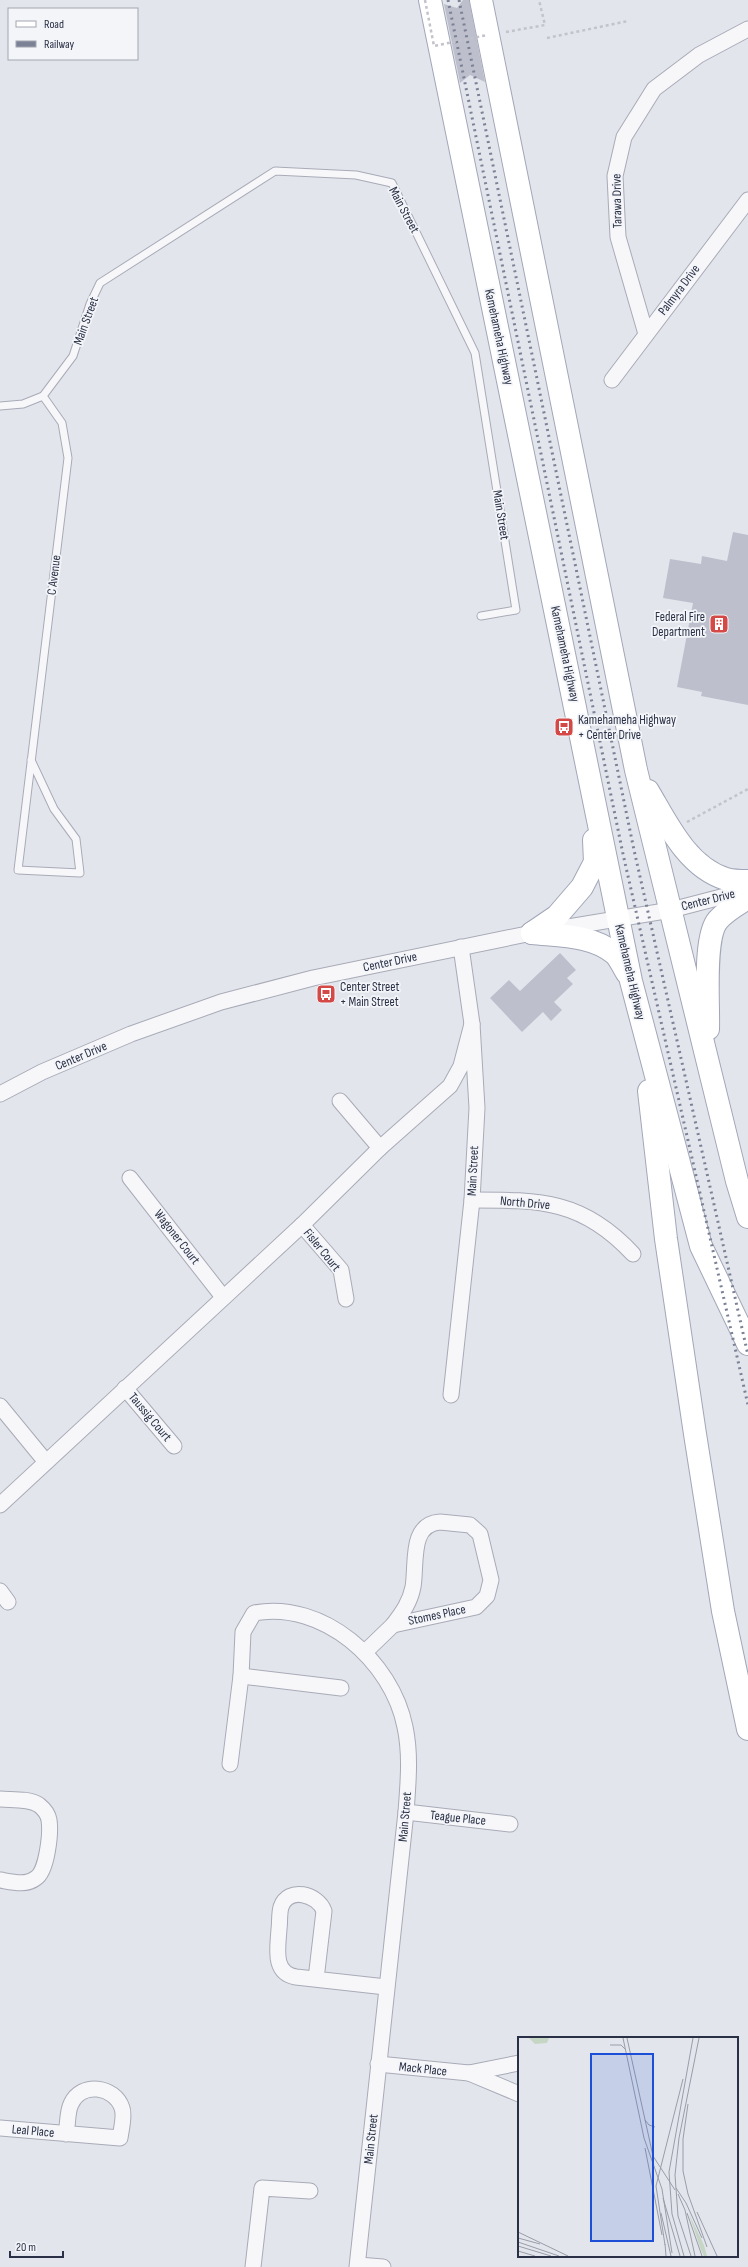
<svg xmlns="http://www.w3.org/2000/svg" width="748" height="2267" viewBox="0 0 748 2267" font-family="'Sofia Sans Condensed',sans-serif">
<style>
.building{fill:#bdc0cc}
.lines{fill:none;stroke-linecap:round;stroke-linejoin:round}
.lane-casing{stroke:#a8abb7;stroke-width:9}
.street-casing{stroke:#a8abb7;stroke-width:17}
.primary-casing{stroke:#a2a7b8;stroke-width:24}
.path{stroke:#c2c3cb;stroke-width:2.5;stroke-dasharray:3 3;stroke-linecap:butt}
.lane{stroke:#f7f7fa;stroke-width:7}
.street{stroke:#f7f7fa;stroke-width:15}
.primary{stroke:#fff;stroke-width:22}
.rail{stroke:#7c8296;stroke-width:3;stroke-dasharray:2 4;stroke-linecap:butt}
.path-bridge{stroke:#c2c3cb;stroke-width:2.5;stroke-dasharray:3 3;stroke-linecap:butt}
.labels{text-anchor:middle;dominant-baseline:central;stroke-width:3.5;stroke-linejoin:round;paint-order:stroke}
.street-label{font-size:13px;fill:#2a3045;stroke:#f3f5f9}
.poi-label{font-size:13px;fill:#2a3045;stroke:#f3f5f9;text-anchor:start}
.inset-road{fill:none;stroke:#999da9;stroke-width:1}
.view{fill:#1d4ed8;fill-opacity:0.15;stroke:#1d4ed8;stroke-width:2}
.inset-edge{fill:none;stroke:#2a3045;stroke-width:2}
</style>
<rect width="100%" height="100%" fill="#e3e5ec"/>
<!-- building -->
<g class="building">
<path d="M463,0H469L485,82L470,75L460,83L444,4L457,8Z"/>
<path d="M733,532L748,535V705L701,696L702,692L677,687L693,603L663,598L670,559L701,564L702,556L727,561Z"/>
<path d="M560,953L576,970L567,978L573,984L554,1002L562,1010L551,1021L543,1012L522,1032L490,998L509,980L520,991Z"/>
</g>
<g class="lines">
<defs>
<g id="lane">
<path d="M0,406L23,404L43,396L73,356L90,304L100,283L275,171L356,175L392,183L475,353L516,610L481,616"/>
<path d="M31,760L54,809L76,839L80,873L18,870L68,458L62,423L43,396"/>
</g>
<g id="street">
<path d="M646,334L618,237L615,176L624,137L654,89L699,55L748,29"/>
<path d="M612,380L748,200"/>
<path d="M0,1094L42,1072L131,1034L221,1002L313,978L532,933L671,910L748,890"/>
<path d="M340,1101L380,1148"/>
<path d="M130,1178L223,1297"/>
<path d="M472,1200C541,1200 583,1200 633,1254"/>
<path d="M302,1225L341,1270L346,1299"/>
<path d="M125,1388L174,1446"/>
<path d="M451,1395L472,1200L477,1108L472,1024L461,947"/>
<path d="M0,1406L46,1462"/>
<path d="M0,1505L302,1225L380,1148L450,1086L461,1066L472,1024"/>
<path d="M440,1522L470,1525L480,1534L491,1580L487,1596L476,1607L393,1625C403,1612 410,1602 413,1587C417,1564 409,1524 440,1522Z"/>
<path d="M0,1591L8,1602"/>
<path d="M365,1652L393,1625"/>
<path d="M241,1676L341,1688"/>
<path d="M230,1764L241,1676L243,1632L254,1613C323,1600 392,1661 405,1727C411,1755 408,1784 406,1812L357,2267"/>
<path d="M0,1799C12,1800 29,1798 39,1805C44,1809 48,1814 49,1820C51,1833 47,1871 36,1878C26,1886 12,1882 0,1880"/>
<path d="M406,1812L510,1824"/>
<path d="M316,1979L324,1911C318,1894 288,1886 281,1907C279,1914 280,1922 279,1929C278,1947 272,1973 296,1977L386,1987"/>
<path d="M378,2064L469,2073L519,2063"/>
<path d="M469,2073L519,2094"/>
<path d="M0,2128L120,2138C121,2130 125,2116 122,2108C115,2086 81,2081 71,2104C67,2112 68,2125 66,2134"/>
<path d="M358,2265L383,2267"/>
<path d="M253,2267L262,2188L310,2191"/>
</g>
<g id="primary">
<path d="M430,0L631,981L701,1246L748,1344"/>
<path d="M481,0L636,770L737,1181L748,1217"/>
<path d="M648,791C667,823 687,867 726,879C733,881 741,881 748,881"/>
<path d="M532,933L557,916L582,887L595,862L594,840"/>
<path d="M532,933C560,936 593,935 615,954C620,959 623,967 627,973"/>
<path d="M708,1029C709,1005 703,937 718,920C726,911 738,904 748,898"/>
<path d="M649,1091L666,1239L695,1434L723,1611L748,1729"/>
</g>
</defs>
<!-- lane casing -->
<use href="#lane" class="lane-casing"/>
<!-- street casing -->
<use href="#street" class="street-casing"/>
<!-- primary casing -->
<use href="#primary" class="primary-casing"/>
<!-- path -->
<g class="path">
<path d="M506,32L545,25L539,0"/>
<path d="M547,38L628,21"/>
<path d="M687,822L748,789"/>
</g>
<!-- lane -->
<use href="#lane" class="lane"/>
<!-- street -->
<use href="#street" class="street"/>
<!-- primary -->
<use href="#primary" class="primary"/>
<!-- rail -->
<g class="rail">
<path d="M448,0L623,854L748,1405"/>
<path d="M459,0L634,850L748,1355"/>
</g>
<!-- path-bridge -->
<path class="path-bridge" d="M425,0L434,46L487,35"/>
</g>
<!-- icons -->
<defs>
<symbol id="building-square" viewBox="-11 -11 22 22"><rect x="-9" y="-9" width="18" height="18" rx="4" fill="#d44846" stroke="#f3f5f9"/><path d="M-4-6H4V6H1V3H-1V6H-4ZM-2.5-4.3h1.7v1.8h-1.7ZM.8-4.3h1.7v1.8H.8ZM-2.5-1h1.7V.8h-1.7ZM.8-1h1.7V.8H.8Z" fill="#fff"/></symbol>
<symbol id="bus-square" viewBox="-11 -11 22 22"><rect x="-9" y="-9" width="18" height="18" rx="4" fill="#d44846" stroke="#f3f5f9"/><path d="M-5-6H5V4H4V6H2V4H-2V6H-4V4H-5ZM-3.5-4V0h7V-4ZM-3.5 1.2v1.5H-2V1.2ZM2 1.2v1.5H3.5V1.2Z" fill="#fff"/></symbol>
</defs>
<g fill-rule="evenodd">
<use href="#building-square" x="708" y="613" width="22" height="22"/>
<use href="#bus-square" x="553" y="716" width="22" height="22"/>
<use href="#bus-square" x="315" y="983" width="22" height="22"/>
</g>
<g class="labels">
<!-- street labels -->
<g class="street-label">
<text transform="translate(617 201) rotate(-91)">Tarawa Drive</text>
<text transform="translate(404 210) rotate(62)">Main Street</text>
<text transform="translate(679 290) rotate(-53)">Palmyra Drive</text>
<text transform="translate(86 321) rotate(-70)">Main Street</text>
<text transform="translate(499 337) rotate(78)">Kamehameha Highway</text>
<text transform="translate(501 515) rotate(81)">Main Street</text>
<text transform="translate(54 575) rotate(-83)">C Avenue</text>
<text transform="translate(565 654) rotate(78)">Kamehameha Highway</text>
<text transform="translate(708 900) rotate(-14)">Center Drive</text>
<text transform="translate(390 962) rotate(-12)">Center Drive</text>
<text transform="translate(630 972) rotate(77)">Kamehameha Highway</text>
<text transform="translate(81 1056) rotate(-23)">Center Drive</text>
<text transform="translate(473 1171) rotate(-87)">Main Street</text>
<text transform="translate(525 1203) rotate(5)">North Drive</text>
<text transform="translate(177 1237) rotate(52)">Wagoner Court</text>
<text transform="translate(322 1250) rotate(51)">Fisler Court</text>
<text transform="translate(150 1417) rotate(50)">Taussig Court</text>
<text transform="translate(437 1615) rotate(-12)">Stomes Place</text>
<text transform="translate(405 1817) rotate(-85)">Main Street</text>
<text transform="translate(458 1818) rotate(6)">Teague Place</text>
<text transform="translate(423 2069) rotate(6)">Mack Place</text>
<text transform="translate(33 2131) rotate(5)">Leal Place</text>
<text transform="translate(371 2139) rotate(-84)">Main Street</text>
</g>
<!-- poi labels -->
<g class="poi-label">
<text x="705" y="617" text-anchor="end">Federal Fire<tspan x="705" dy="15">Department</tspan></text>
<text x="578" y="720">Kamehameha Highway<tspan x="578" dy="15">+ Center Drive</tspan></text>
<text x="340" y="987">Center Street<tspan x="340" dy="15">+ Main Street</tspan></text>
</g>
</g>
<!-- overview -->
<g transform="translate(518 2037)">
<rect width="220" height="220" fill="#e3e5ec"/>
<path d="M11,1H31L29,6L17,7ZM171,177L186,208L189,219H186L183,213Z" fill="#c6d6c4"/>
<path class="inset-road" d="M105,1L126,101L144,152L154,216M109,1L135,119L157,153M92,8H103L107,12M170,67L165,102V134L170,157L189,210M127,83L131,88L137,90M127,111L144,198M158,151L168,166L184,201M160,157L167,173L177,219M145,161L162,219M179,175L199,219M143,176L153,219M169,176L184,219M0,195L50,219M0,201L22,207M0,205L41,219M147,207L148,219M147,208L138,149L165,42M0,209L33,219M0,214L17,219M166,219L154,177L151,135L175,1M173,219L160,179L157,138L161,101L181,1"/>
<path class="view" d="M73,17H135V204H73Z"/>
<rect width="220" height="220" class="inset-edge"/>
</g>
<!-- legend -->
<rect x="8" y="8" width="130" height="52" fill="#f3f5f9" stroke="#a3a6b1"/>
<rect x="16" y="21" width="20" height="6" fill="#ffffff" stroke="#a3a6b1"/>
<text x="44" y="28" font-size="12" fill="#2a3045">Road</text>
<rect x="16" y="41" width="20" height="6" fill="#7c8296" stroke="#a3a6b1"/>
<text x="44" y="48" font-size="12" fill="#2a3045">Railway</text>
<!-- scale -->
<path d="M10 2251v6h53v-6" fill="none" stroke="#2a3045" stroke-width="2"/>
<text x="16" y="2251" font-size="12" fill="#2a3045" stroke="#f3f5f9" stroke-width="3" paint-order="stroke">20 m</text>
</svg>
